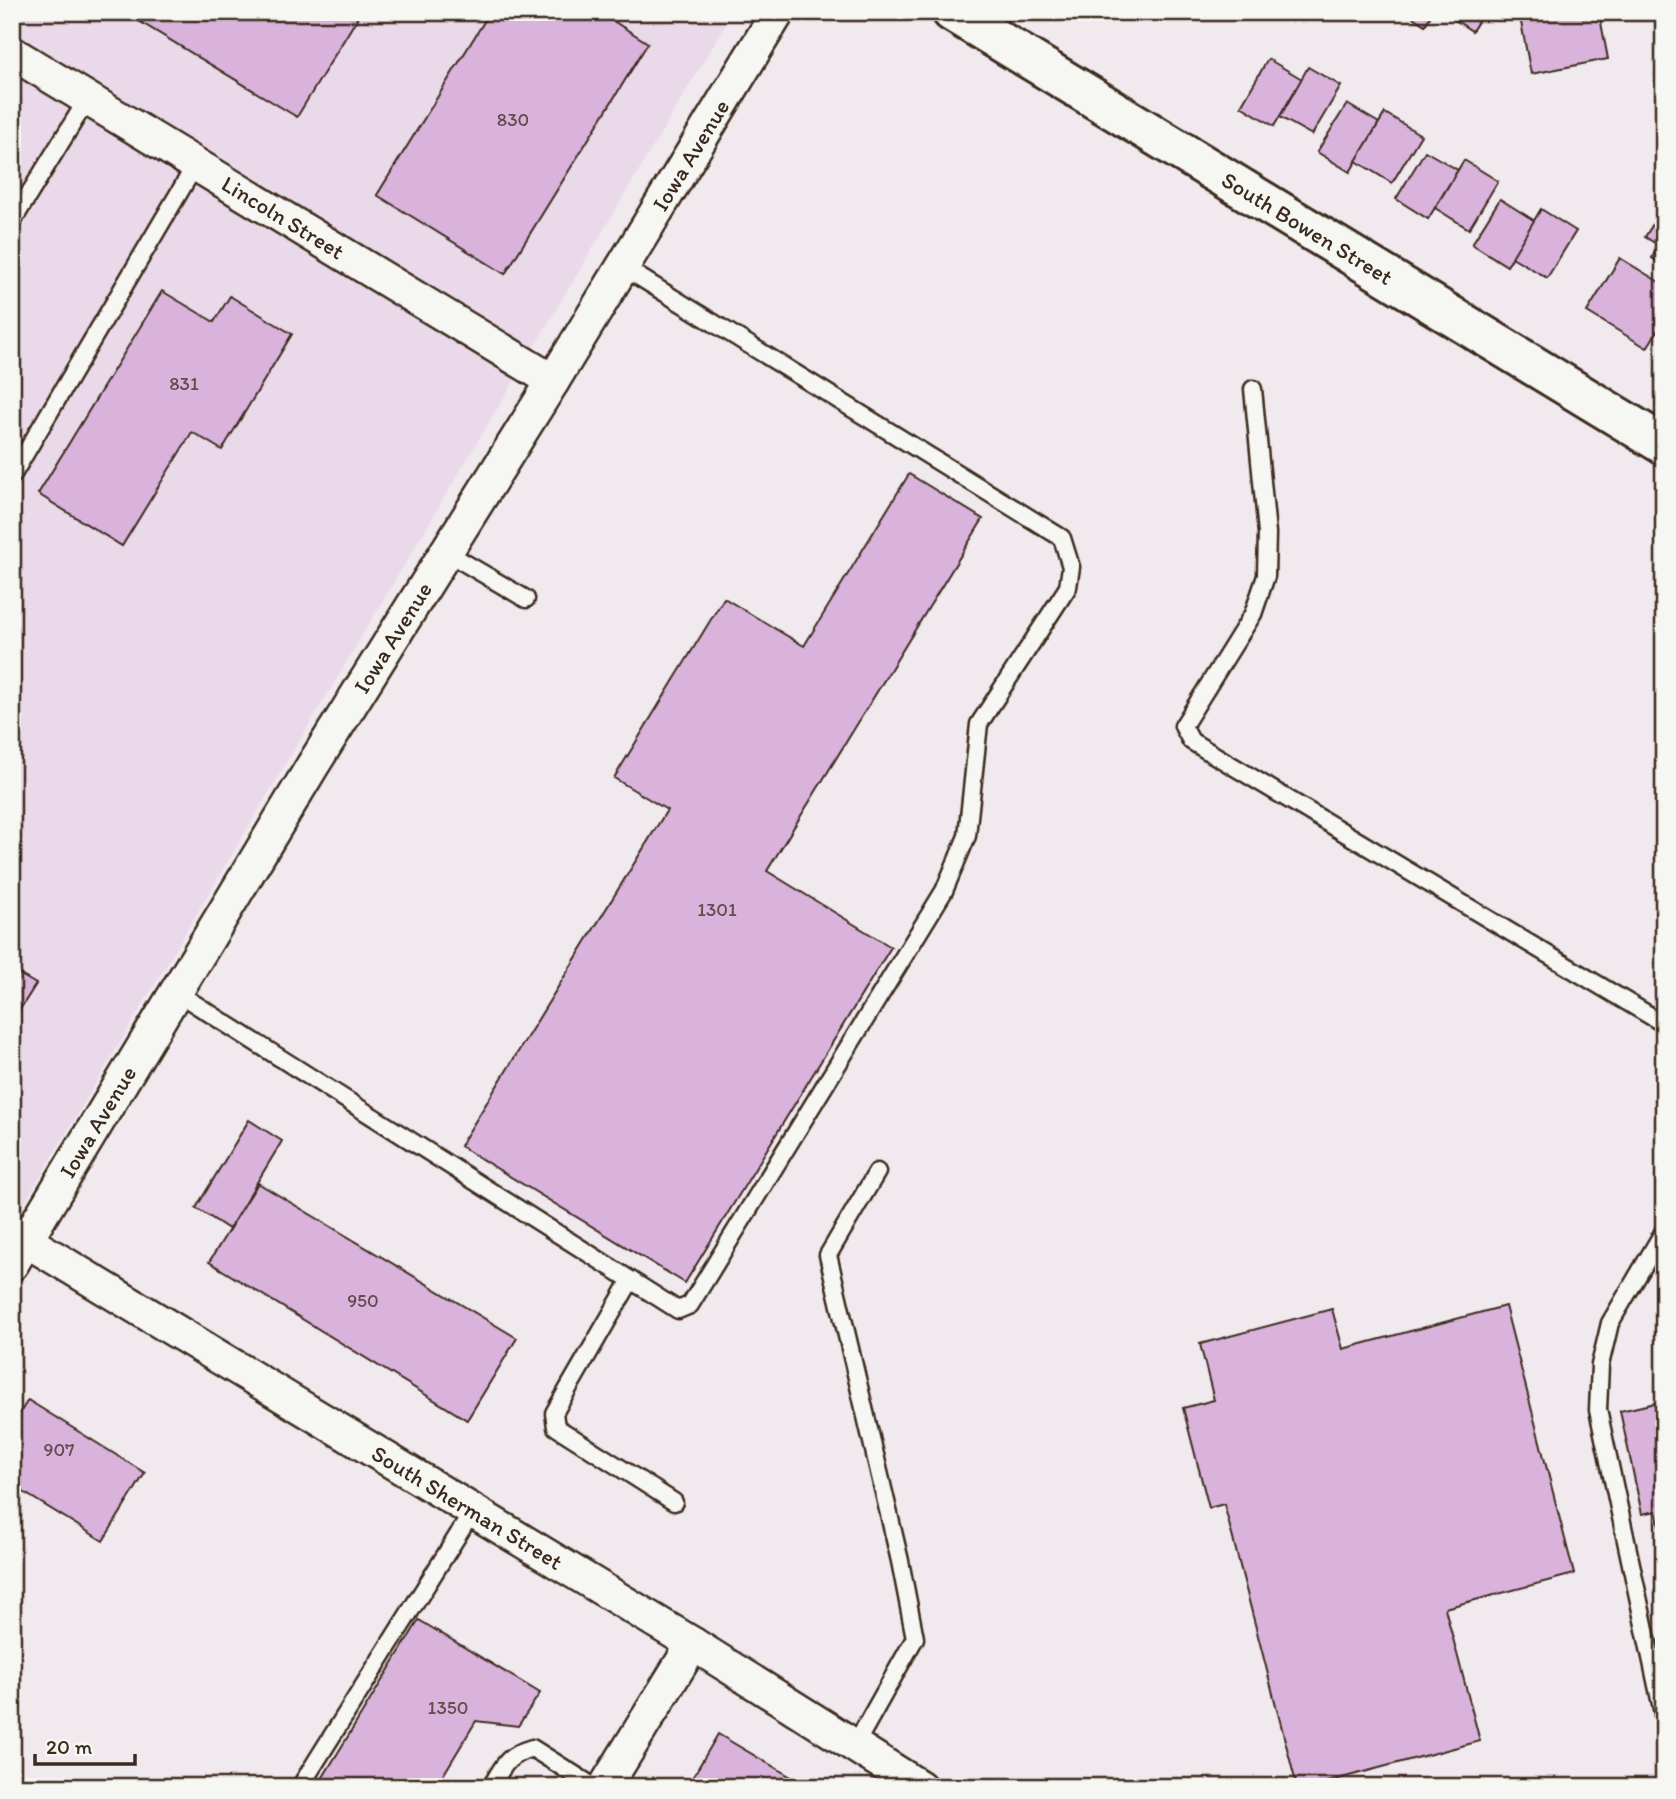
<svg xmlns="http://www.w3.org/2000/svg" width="1676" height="1799" viewBox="0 0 1676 1799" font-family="Itim,sans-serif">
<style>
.built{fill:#e9d9e9}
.building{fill:#dab3dc;stroke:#3b2a1e;stroke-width:2}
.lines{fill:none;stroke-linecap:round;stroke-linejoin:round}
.service-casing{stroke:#3b2a1e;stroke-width:21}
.minor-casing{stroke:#3b2a1e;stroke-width:37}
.tertiary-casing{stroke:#3b2a1e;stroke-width:44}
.service{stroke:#f6f6f2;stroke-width:16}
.minor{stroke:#f6f6f2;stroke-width:32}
.tertiary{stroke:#f6f6f2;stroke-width:38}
.labels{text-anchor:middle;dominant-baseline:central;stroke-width:6;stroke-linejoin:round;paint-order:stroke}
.number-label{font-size:19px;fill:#634c4e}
.street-label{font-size:23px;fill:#3b2a1e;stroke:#f6f6f2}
</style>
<rect width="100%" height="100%" fill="#f0e9ee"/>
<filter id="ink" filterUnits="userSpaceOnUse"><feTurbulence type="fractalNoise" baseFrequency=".0143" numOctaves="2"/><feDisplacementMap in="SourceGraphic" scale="14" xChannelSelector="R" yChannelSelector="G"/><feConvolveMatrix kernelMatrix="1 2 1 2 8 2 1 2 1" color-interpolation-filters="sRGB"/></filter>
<g filter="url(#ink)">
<!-- built -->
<path class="built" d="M12,12H733L12,1224Z"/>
<!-- building -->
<g class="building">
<path d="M124,12H361L297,117Z"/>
<path d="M490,12H599L648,43L505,274L377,195Z"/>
<path d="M1405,12H1433L1425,25Z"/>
<path d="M1443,12H1484L1472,31Z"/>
<path d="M1519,12H1599L1608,59L1531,74Z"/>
<path d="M1268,59L1302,79L1274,126L1241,106Z"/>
<path d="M1308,67L1341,86L1312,135L1280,117Z"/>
<path d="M1347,104L1379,123L1350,172L1317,152Z"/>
<path d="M1385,113L1421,135L1392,183L1356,161Z"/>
<path d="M1425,151L1458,170L1428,219L1396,199Z"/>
<path d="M1464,160L1498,181L1469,229L1435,208Z"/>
<path d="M1500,199L1535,221L1507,266L1472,244Z"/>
<path d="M1664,206V265L1652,258L1658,245L1645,237Z"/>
<path d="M1541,209L1576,231L1547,278L1512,257Z"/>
<path d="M1620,258L1664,285V320L1647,348L1587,312Z"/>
<path d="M162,291L214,322L230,296L292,334L222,450L192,432L122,546L38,494Z"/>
<path d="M909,474L983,519L767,871L891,947L685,1283L460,1146L667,810L614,778L724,598L804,646Z"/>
<path d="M12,970L36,984L12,1022Z"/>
<path d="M249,1120L282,1141L229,1229L196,1208Z"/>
<path d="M258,1183L517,1338L467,1420L209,1262Z"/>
<path d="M1505,1306L1574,1574L1445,1608L1480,1741L1308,1787H1297L1224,1504L1209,1508L1183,1408L1214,1400L1200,1344L1332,1309L1343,1349Z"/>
<path d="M28,1400L145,1473L103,1541L12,1485V1425Z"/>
<path d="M1664,1401V1549L1656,1511L1642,1514L1620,1411Z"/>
<path d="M419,1620L540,1693L518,1726L476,1721L436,1787H317Z"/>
<path d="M718,1734L808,1787H687Z"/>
</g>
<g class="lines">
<defs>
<g id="service">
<path d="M12,222L88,98"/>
<path d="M1253,389L1267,533L1266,576L1253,614L1183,726L1191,741L1664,1024"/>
<path d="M12,476L196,164"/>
<path d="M446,552L526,599"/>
<path d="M176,992L678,1310L690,1305L944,891L967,836L979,724L1068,587L1071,567L1062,538L623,267"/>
<path d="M1664,1231L1610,1323L1600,1365L1598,1410L1664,1718"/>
<path d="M631,1280L554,1413L556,1427L674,1502"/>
<path d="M854,1747L915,1638L900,1561L828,1255L877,1172"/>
<path d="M300,1787L473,1511"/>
<path d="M491,1787C503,1766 507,1755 532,1748L594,1787"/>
</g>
<g id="minor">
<path id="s1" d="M12,53L553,381"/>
<path id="s2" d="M12,1232L693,1644L920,1787"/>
<path id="s3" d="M12,1264L313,765L553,381L778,12"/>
<path d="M605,1787L693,1644"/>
</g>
<g id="tertiary">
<path id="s4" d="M952,12L1664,445"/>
</g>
</defs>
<!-- service casing -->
<use href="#service" class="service-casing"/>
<!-- minor casing -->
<use href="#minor" class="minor-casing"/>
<!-- tertiary casing -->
<use href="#tertiary" class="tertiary-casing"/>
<!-- service -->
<use href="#service" class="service"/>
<!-- minor -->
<use href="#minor" class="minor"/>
<!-- tertiary -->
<use href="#tertiary" class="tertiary"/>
</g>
</g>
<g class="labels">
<!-- number labels -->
<g class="number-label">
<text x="513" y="119">830</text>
<text x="184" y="383">831</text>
<text x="717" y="909">1301</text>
<text x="363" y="1300">950</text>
<text x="59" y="1449">907</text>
<text x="448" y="1707">1350</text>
</g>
<!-- street labels -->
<g class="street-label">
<text stroke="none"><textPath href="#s3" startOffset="1300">Iowa Avenue</textPath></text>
<text stroke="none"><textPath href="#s1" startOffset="317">Lincoln Street</textPath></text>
<text stroke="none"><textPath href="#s4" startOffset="416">South Bowen Street</textPath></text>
<text stroke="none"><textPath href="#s3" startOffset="733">Iowa Avenue</textPath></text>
<text stroke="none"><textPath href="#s3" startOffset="166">Iowa Avenue</textPath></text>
<text stroke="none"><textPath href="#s2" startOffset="532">South Sherman Street</textPath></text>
</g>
</g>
<!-- margin -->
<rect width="1676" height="1799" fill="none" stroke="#f6f6f2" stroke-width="42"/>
<rect x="21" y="21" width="1634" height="1757" fill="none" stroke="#3b2a1e" stroke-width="2.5" filter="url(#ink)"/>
<!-- scale -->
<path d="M35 1754v10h100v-10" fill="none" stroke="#3b2a1e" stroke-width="3.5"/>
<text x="46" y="1754" font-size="21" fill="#3b2a1e" stroke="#f6f6f2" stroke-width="5" paint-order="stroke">20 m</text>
</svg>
